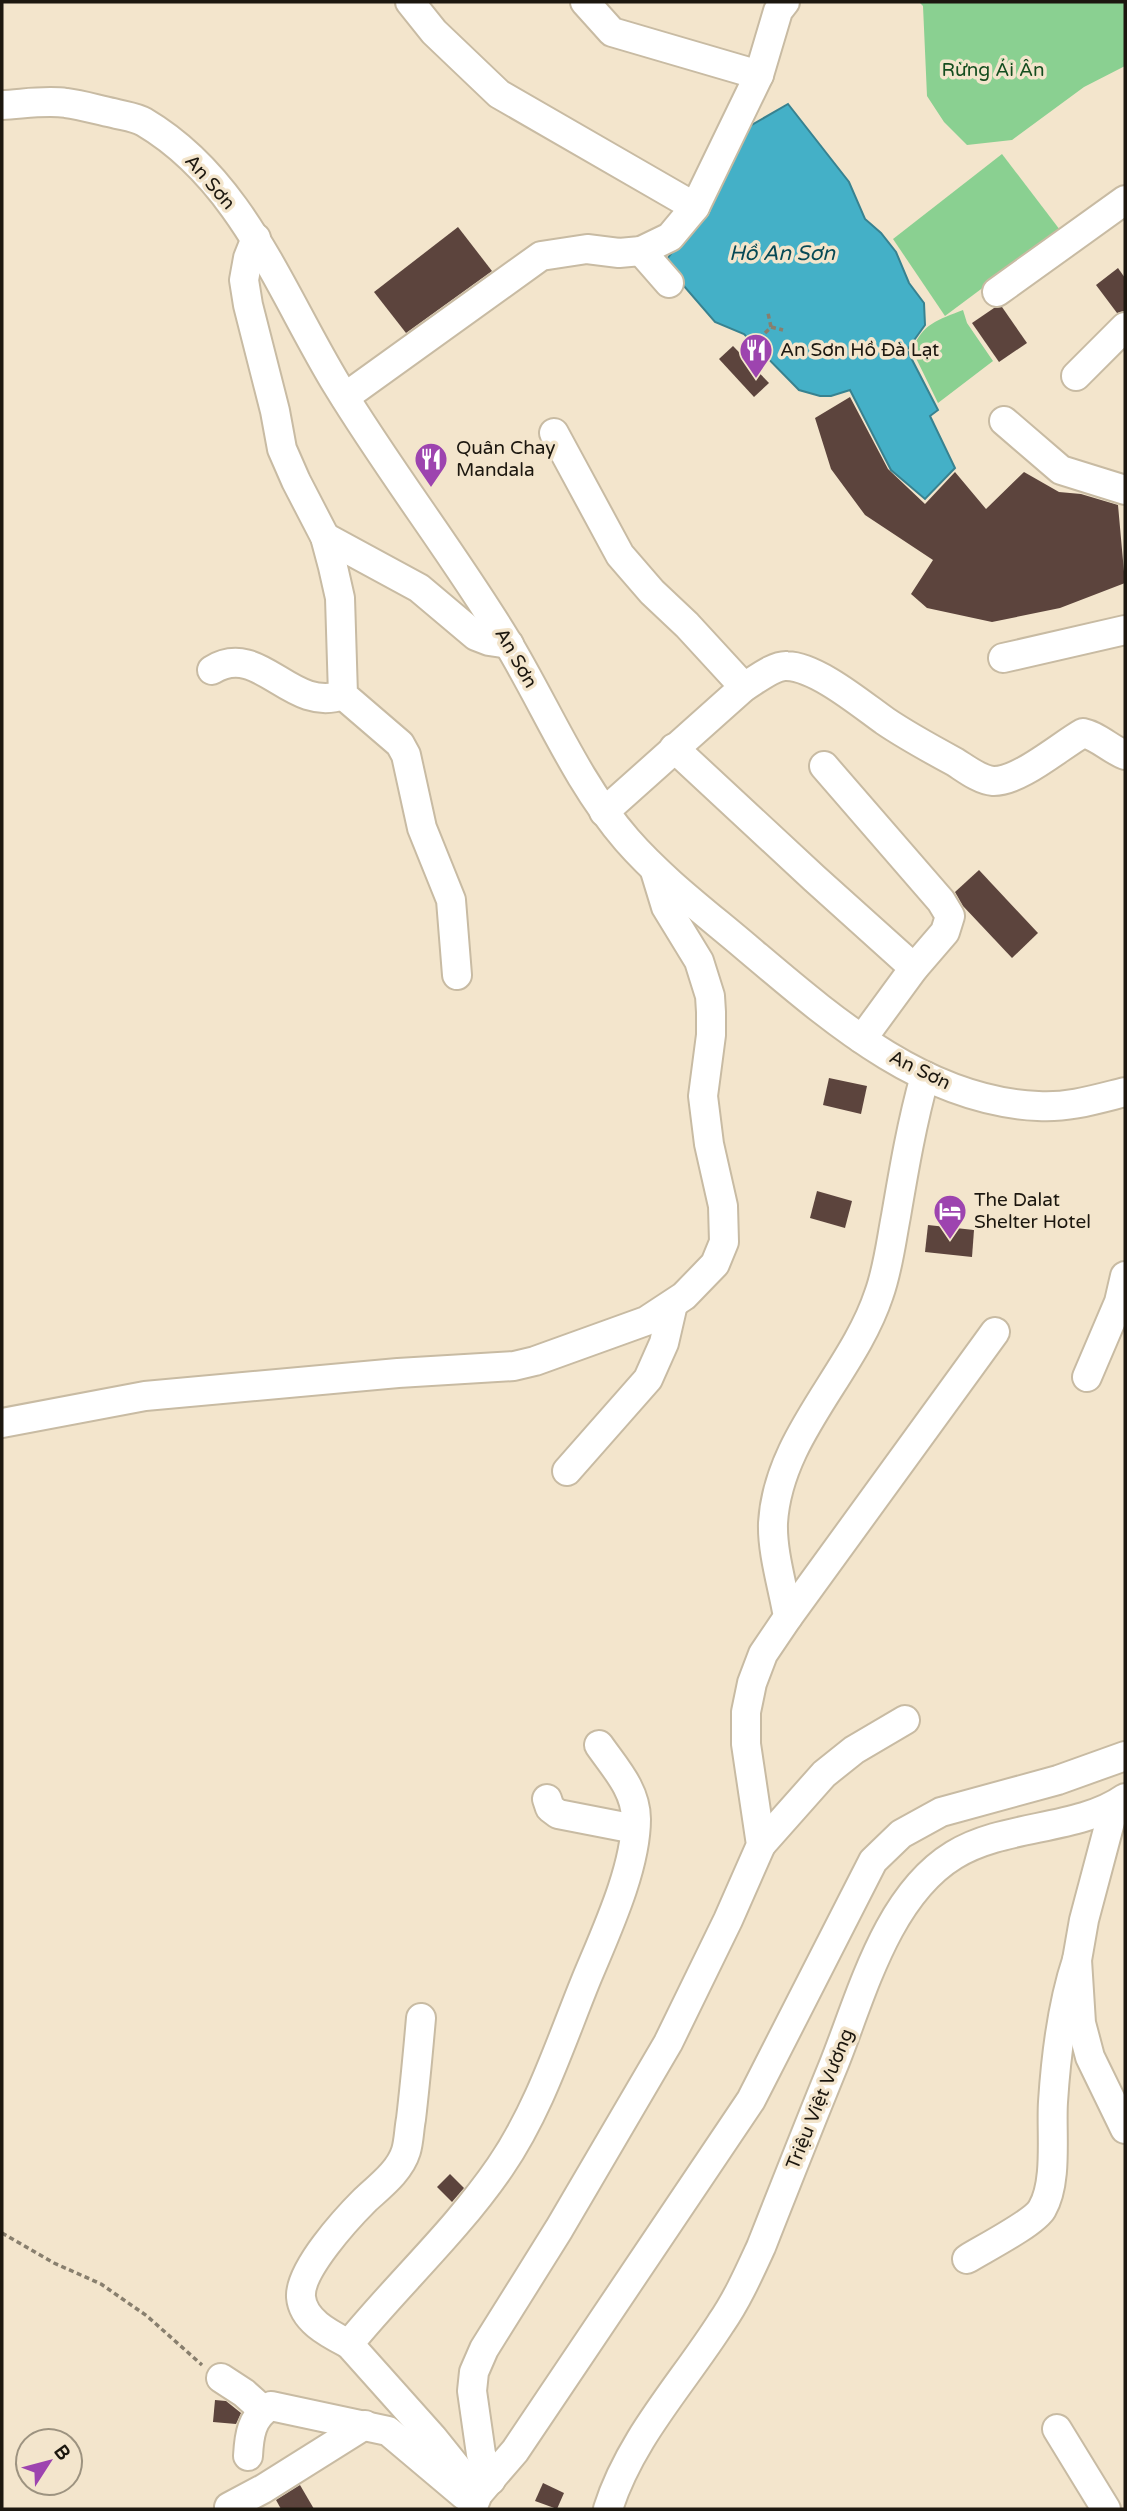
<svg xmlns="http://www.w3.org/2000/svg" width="1127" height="2511" viewBox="0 0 1127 2511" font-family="'Varela Round',sans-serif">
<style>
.green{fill:#8ad091}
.water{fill:#44b0c7;stroke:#388290;stroke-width:2}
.building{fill:#5c443d}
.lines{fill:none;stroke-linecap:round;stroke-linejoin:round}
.minor-casing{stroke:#c8bba3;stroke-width:32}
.path{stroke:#887f6e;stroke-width:3.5;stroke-dasharray:5 3.5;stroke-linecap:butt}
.minor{stroke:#fff;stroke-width:28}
.labels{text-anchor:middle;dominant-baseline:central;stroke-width:7;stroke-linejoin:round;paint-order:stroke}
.park-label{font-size:19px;fill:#154d1f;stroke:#f3e5cc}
.street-label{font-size:19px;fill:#1c170f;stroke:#f3e5cc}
.poi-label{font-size:19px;fill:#1c170f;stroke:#f3e5cc;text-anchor:start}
.water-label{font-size:21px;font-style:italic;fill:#064955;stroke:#f3e5cc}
</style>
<rect width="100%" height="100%" fill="#f3e5cc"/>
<!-- green -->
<g class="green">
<path d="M919,2H1125V66L1084,87L1012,140L967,145L944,122L927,96L923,6Z"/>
<path d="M1002,154L1060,230L945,316L893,239Z"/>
<path d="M963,310L967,323L993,361L938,403L912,350C923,323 938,320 963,310Z"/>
</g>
<!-- water -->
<path class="water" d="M788,104L849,182L865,219L881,233L896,252L909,283L924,303L925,325L907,350L938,410L930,416L955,468L925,499L891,470L850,390L831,396H820L799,390L744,334L715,322L664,263L696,221L743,130Z"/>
<!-- building -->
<g class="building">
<path d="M458,227L492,271L406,333L374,292Z"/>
<path d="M1118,268L1125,278V311L1117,313L1096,285Z"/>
<path d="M1002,307L1027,343L999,362L972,323L994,308Z"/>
<path d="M733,346L769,383L754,397L719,359Z"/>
<path d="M850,397L888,469L925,504L955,472L986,509L1024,472L1059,492L1081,494L1118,505L1125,583L1060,608L992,622L927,608L911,594L933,560L865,515L831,469L815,418Z"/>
<path d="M979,870L1038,933L1012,958L963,906L955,892Z"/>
<path d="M829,1078L867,1086L861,1114L823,1105Z"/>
<path d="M817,1191L852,1201L845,1228L810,1218Z"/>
<path d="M928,1225L974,1230L972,1257L925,1252Z"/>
<path d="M450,2174L464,2188L452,2202L437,2187Z"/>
<path d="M215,2400L226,2401L241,2413L236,2424L213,2422Z"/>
<path d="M543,2483L564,2493L557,2509L535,2501Z"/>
<path d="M300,2485L314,2509H281L276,2500Z"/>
</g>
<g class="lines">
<defs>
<g id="minor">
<path d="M410,2L434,32L499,94L695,207"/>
<path d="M585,2L612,32L759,75"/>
<path d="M2,105C23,104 46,100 66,103C82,105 98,110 113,113C124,116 135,117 144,122C242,180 281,293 337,385C390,472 453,553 506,640C546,706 576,781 627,840C662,880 706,913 746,947C830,1018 923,1101 1038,1106C1068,1108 1097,1099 1125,1092"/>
<path d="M256,238L248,258L244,280L248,305L275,411L282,449L296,481L325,537L333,567L340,598L343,695L400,744L406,755L422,828L451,900L457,975"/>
<path d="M641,251L669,283"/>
<path d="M997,292L1125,200"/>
<path d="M1076,376L1125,327"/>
<path d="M345,397L541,256L587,249L619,253L641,251L670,237L695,207L759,75L778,11L785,2"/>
<path d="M1004,421L1061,470L1125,490"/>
<path d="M554,433L620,555L652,592L687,625L744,687L604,812"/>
<path d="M325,537L419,588L476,636L489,641L509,644"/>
<path d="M1003,658L1125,630"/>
<path d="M212,670C260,640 290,714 343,695"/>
<path d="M744,687C756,680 774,665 787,666C817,667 861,704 885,721C907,736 931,749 955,762C966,769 980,780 993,781C1019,782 1060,746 1083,733C1098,736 1110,749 1125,755"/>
<path d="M674,748L814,878L914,968"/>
<path d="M824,766L941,901L950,916L945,932L914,968L862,1039"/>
<path d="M1087,1377L1119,1302L1125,1276"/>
<path d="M2,1423L145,1396L398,1373L514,1366L535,1361L646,1321L684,1296L715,1264L724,1242L723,1206L709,1144L703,1096L711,1035V1012L710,996L699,961L666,907L655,871"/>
<path d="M567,1471L648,1379L664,1343L673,1304"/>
<path d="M788,1617L995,1332"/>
<path d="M547,1799L550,1808L558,1814L635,1829"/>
<path d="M1114,1807L1084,1920L1077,1960L1081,2023L1090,2057L1125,2129"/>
<path d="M761,1845L824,1774L854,1750L905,1720"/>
<path d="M967,2259C983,2249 1034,2223 1042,2209C1058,2182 1051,2132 1053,2102C1056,2055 1062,2005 1077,1960"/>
<path d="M349,2344C330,2334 303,2321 301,2297C299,2270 347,2218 365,2200C380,2186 400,2171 406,2151C409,2141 409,2129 411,2119C415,2085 418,2052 421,2018"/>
<path d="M221,2378L244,2393L263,2410"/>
<path d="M1057,2429L1106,2509"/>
<path d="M248,2456C249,2437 251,2416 271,2406L388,2431L464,2495"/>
<path d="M491,2480L481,2454L472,2391L474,2372L484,2349L559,2229L668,2043L728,1920L761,1845L746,1744V1712L752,1683L763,1654L788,1617C783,1587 772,1553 773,1523C778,1436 853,1373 879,1294C888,1269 891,1242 896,1216C904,1169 912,1122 925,1076"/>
<path d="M478,2494L433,2438L349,2344C398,2284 456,2231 500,2167C539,2110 560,2044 586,1980C605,1934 636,1869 636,1819C636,1790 615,1768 599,1745"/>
<path d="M229,2507L263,2489L365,2425"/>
<path d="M472,2509L478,2494L515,2451L751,2100L873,1861L901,1834L941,1812L1058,1780L1125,1756"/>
<path d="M608,2509C630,2439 682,2384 721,2323C737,2300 749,2273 761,2247C785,2186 809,2125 834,2064C862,1994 887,1896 954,1855C1004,1824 1078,1831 1125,1798"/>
</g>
</defs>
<!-- minor casing -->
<use href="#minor" class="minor-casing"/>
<!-- path -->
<g class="path">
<path d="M771,327L783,330"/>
<path d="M747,351L771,327L768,313"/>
<path d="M2,2233L54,2263L101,2284L147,2316L202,2365"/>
</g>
<!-- minor -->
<use href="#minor" class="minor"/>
</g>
<!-- icons -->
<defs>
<symbol id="restaurant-pin" viewBox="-11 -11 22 30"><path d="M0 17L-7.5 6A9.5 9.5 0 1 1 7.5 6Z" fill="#9d44af" stroke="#f3e5cc"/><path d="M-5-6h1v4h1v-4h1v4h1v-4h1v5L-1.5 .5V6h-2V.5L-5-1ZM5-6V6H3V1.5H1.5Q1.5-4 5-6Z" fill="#fff"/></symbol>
<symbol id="hotel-pin" viewBox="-11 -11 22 30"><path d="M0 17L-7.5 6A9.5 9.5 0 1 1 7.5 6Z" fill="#9d44af" stroke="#f3e5cc"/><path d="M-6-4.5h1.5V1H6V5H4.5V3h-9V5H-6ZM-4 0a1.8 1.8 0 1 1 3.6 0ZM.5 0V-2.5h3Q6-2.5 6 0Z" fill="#fff"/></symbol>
</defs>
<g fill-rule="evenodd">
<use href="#restaurant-pin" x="737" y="331" width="38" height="52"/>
<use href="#restaurant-pin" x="412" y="440" width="38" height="52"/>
<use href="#hotel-pin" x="931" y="1192" width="38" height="52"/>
</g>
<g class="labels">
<!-- park labels -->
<g class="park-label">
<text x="993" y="70">Rừng Ái Ân</text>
</g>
<!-- street labels -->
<g class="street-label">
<text transform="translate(210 182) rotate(49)">An Sơn</text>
<text transform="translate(516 658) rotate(60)">An Sơn</text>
<text transform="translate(920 1070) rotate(26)">An Sơn</text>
<text transform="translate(820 2099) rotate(-68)">Triệu Việt Vương</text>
</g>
<!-- poi labels -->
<g class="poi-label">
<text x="780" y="350">An Sơn Hồ Đà Lạt</text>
<text x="456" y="448">Quân Chay<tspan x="456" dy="22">Mandala</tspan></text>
<text x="974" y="1200">The Dalat<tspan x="974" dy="22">Shelter Hotel</tspan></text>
</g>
<!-- water labels -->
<g class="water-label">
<text x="782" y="253">Hồ An Sơn</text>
</g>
</g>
<!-- border -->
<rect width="1127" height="2511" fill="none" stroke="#1c170f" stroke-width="7"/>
<!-- north arrow -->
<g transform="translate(49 2462) rotate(54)"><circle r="33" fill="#f3e5cc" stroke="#9d9380" stroke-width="2"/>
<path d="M0-5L12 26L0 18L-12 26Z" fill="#9d44af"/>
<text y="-10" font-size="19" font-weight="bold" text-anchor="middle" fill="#1c170f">B</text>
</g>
</svg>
